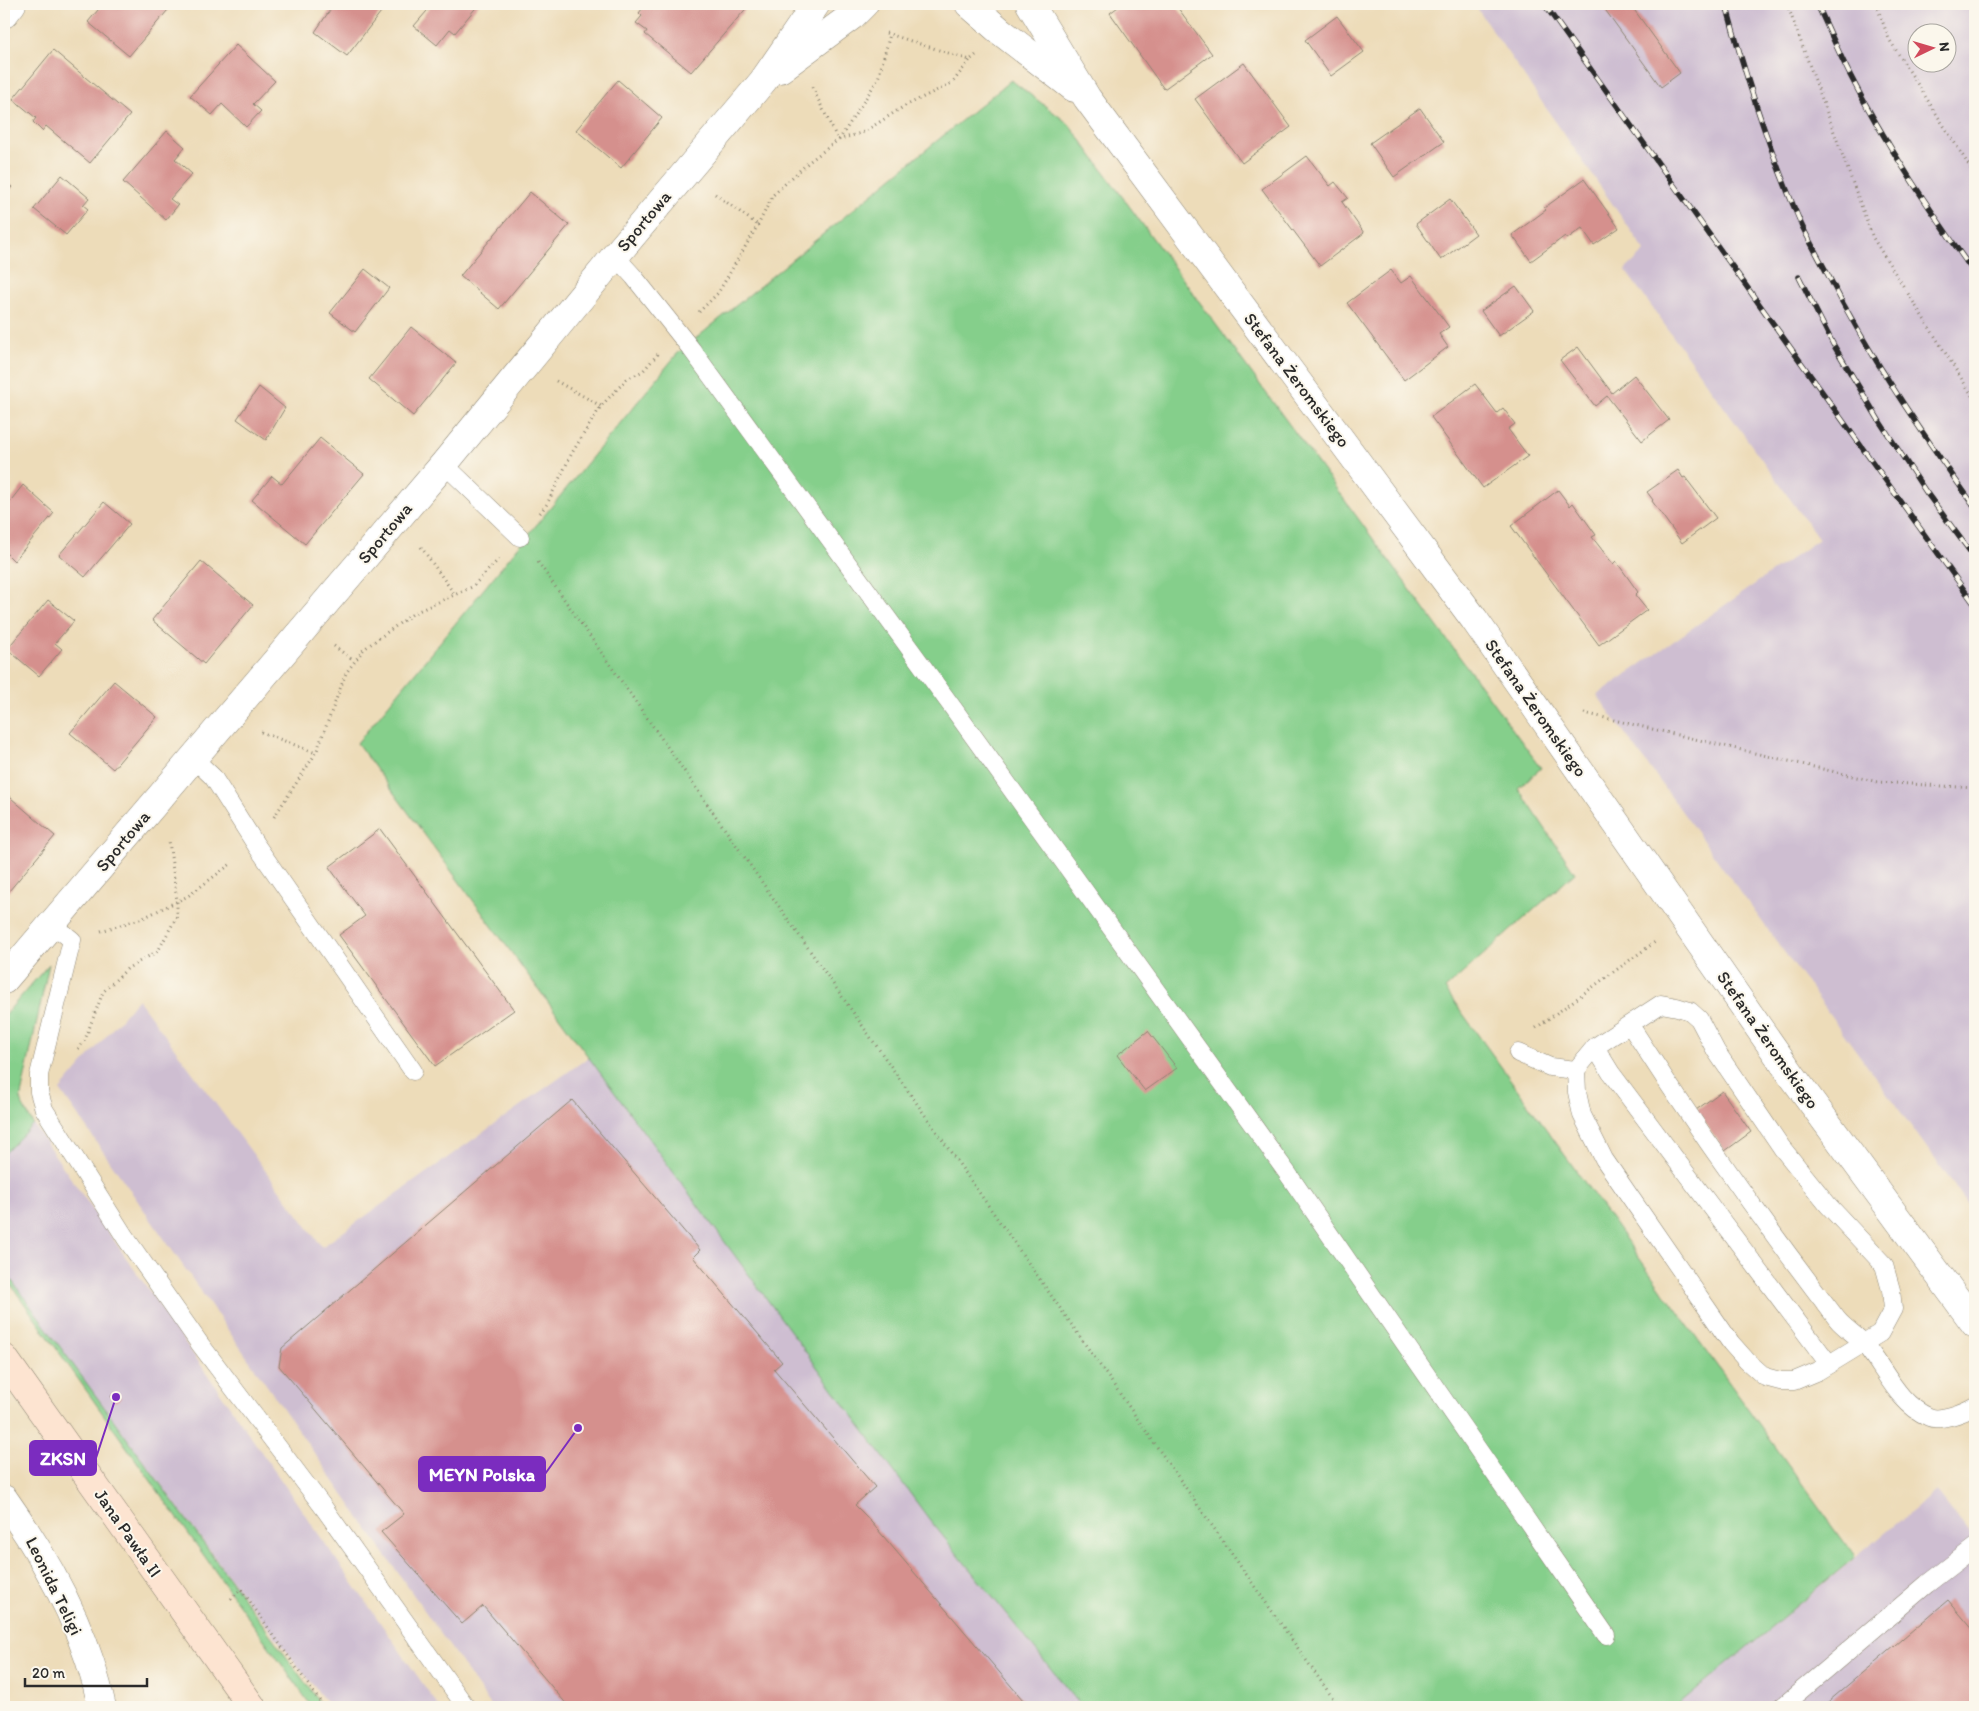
<svg xmlns="http://www.w3.org/2000/svg" width="1979" height="1711" viewBox="0 0 1979 1711" font-family="Itim,sans-serif">
<style>
.industrial{fill:#cebed1;fill-rule:evenodd}
.green{fill:#85cf8b;stroke:#587d5b}
.building{fill:#d5908d}
.lines{fill:none;stroke-linecap:round;stroke-linejoin:round}
.service-casing{stroke:#8c8472;stroke-width:19}
.minor-casing{stroke:#8c8472;stroke-width:29}
.secondary-casing{stroke:#8c8472;stroke-width:29}
.path{stroke:#8c8472;stroke-width:3;stroke-dasharray:1 4;stroke-linecap:butt}
.service{stroke:#fff;stroke-width:18}
.minor{stroke:#fff;stroke-width:28}
.secondary{stroke:#fde4d1;stroke-width:28}
.rail-casing{stroke:#2b2b2b;stroke-width:5.5}
.rail{stroke:#fbf7ec;stroke-width:4;stroke-dasharray:11;stroke-linecap:butt}
.labels{text-anchor:middle;dominant-baseline:central;stroke-width:4;stroke-linejoin:round;paint-order:stroke}
.street-label{font-size:18px;fill:#2b2b2b;stroke:#fbf7ec}
.leader{fill:none;stroke:#7b2cbf;stroke-width:2}
.callout-dot{fill:#7b2cbf;stroke:#fbf7ec;stroke-width:2}
.callout{fill:#7b2cbf;stroke:#7b2cbf;stroke-width:2}
.callout-label{font-size:19px;text-anchor:middle;font-weight:bold;fill:#fff}
</style>
<rect width="100%" height="100%" fill="#fbf7ec"/>
<filter id="ink" filterUnits="userSpaceOnUse"><feTurbulence type="fractalNoise" baseFrequency=".02" numOctaves="2"/><feDisplacementMap in="SourceGraphic" scale="10" xChannelSelector="R" yChannelSelector="G"/><feConvolveMatrix kernelMatrix="1 2 1 2 8 2 1 2 1" color-interpolation-filters="sRGB"/></filter>
<filter id="wash" filterUnits="userSpaceOnUse"><feTurbulence type="fractalNoise" baseFrequency=".0096" numOctaves="4" result="noise"/><feDisplacementMap in="SourceGraphic" scale="20" xChannelSelector="R" yChannelSelector="G"/><feGaussianBlur stdDeviation="1.12" result="paint"/><feColorMatrix in="noise" values="0 0 0 0 0 0 0 0 0 0 0 0 0 0 0 0 0 1.4 0 .05"/><feComposite in="paint" operator="in"/></filter>
<g filter="url(#wash)">
<rect width="100%" height="100%" fill="#eddcb9"/>
<!-- industrial -->
<g class="industrial">
<path d="M1474,4H1975V1214L1597,695L1819,539L1625,270L1645,251ZM1916,32H1946V62H1916Z"/>
<path d="M138,999L322,1247L589,1057L929,1519L1082,1707H492L60,1090Z"/>
<path d="M33,1124L439,1707H330L235,1585L4,1270V1154Z"/>
<path d="M1936,1491L1975,1540V1707H1675Z"/>
</g>
<!-- green -->
<g class="green">
<path d="M1011,80L1069,124L1541,768L1518,788L1575,873L1445,989L1855,1557L1675,1707H1082L929,1519L357,743L677,354Z"/>
<path d="M49,964L20,1100L33,1124L4,1154V1016Z"/>
<path d="M4,1270L323,1707H312L4,1275Z"/>
</g>
<g id="blocks">
<!-- building -->
<g class="building">
<path d="M103,4H173L129,56L88,22Z"/>
<path d="M322,4H379L384,8L347,56L315,32L330,10Z"/>
<path d="M433,4H479L455,33L450,29L437,45L414,26Z"/>
<path d="M646,4H750L691,72L645,34L647,31L636,23L642,16L639,13Z"/>
<path d="M1122,4H1175L1212,54L1164,89L1110,13Z"/>
<path d="M1601,4H1630L1680,73L1661,87Z"/>
<path d="M1337,16L1364,52L1331,76L1305,40Z"/>
<path d="M236,45L275,81L253,104L261,111L246,127L222,104L212,115L190,96Z"/>
<path d="M53,50L130,115L90,163L46,126L42,131L33,122L36,118L13,99Z"/>
<path d="M1244,63L1291,127L1242,163L1195,99Z"/>
<path d="M618,80L662,118L621,168L576,130Z"/>
<path d="M1420,108L1444,142L1394,177L1370,143Z"/>
<path d="M167,131L185,147L175,159L192,174L170,199L178,205L166,220L123,182Z"/>
<path d="M1307,156L1330,186L1335,182L1348,198L1342,202L1364,233L1320,266L1262,189Z"/>
<path d="M62,175L89,198L83,205L88,209L66,235L34,209Z"/>
<path d="M1584,179L1619,228L1594,245L1582,228L1567,239L1565,236L1531,261L1512,235L1546,210L1544,208Z"/>
<path d="M4,180L12,187L4,196Z"/>
<path d="M530,192L569,225L499,309L460,276Z"/>
<path d="M1450,199L1476,234L1441,260L1416,224Z"/>
<path d="M365,269L389,288L355,332L330,313Z"/>
<path d="M1391,270L1401,283L1411,276L1449,327L1439,334L1448,347L1404,380L1347,303Z"/>
<path d="M1516,286L1534,311L1499,336L1481,311Z"/>
<path d="M411,327L456,363L413,416L369,379Z"/>
<path d="M1578,347L1612,393L1634,375L1669,420L1642,441L1607,396L1595,406L1560,360Z"/>
<path d="M1475,384L1497,413L1503,408L1515,424L1508,429L1528,456L1483,488L1431,417Z"/>
<path d="M259,387L285,408L266,440L237,419Z"/>
<path d="M320,438L364,474L305,544L252,500L272,476L282,484Z"/>
<path d="M1678,470L1683,478L1685,477L1716,518L1682,543L1652,501L1653,500L1647,492Z"/>
<path d="M23,485L54,513L14,561L4,551V509Z"/>
<path d="M1558,490L1570,506L1573,503L1596,535L1592,537L1613,564L1616,561L1638,592L1635,595L1647,610L1599,645L1511,526Z"/>
<path d="M104,502L130,524L85,577L59,555Z"/>
<path d="M201,561L253,605L204,664L152,620Z"/>
<path d="M48,600L74,621L55,643L62,649L39,676L7,649Z"/>
<path d="M114,681L157,717L113,769L70,733Z"/>
<path d="M4,792L55,836L4,897Z"/>
<path d="M380,829L514,1010L435,1066L339,935L365,916L329,867Z"/>
<path d="M1148,1031L1177,1068L1145,1091L1117,1055Z"/>
<path d="M1722,1091L1751,1132L1725,1151L1696,1110Z"/>
<path d="M572,1100L700,1250L693,1257L782,1362L774,1369L875,1487L855,1505L866,1516L1029,1707H569L483,1606L462,1624L381,1532L404,1514L279,1366L282,1348Z"/>
<path d="M116,1392L121,1398L115,1402L111,1396Z"/>
<path d="M1948,1600L1975,1632V1707H1822Z"/>
</g>
</g>
</g>
<g filter="url(#ink)">
<use href="#blocks" fill-opacity="0" stroke="#8c8472" stroke-width="1"/>
<g class="lines">
<defs>
<g id="service">
<path d="M615,256L634,277L692,350L953,708L1288,1174L1606,1635"/>
<path d="M444,464L520,537"/>
<path d="M193,758L213,777L256,845L413,1071"/>
<path d="M51,923L72,940L39,1075V1092L44,1109L125,1237L200,1344L324,1508L466,1707"/>
<path d="M1630,1025C1694,1125 1764,1224 1837,1319C1845,1329 1857,1335 1865,1345C1885,1369 1898,1404 1929,1417C1940,1422 1965,1412 1975,1406"/>
<path d="M1595,1047L1611,1073L1829,1364"/>
<path d="M1518,1053L1550,1067L1576,1070L1595,1047L1661,1004L1677,1007L1690,1011L1699,1019L1716,1051L1782,1148L1828,1205L1884,1265L1891,1290L1893,1309L1880,1333L1818,1371L1794,1381H1780L1765,1377L1747,1361L1731,1343L1604,1159L1582,1115L1577,1092L1576,1070"/>
<path d="M1782,1707L1927,1584L1975,1547"/>
</g>
<g id="minor">
<path d="M969,4L1000,31L1074,88"/>
<path d="M1030,4L1087,98L1474,619L1791,1074L1975,1324"/>
<path d="M4,14L12,4"/>
<path d="M780,69L853,15L864,4"/>
<path d="M4,980L444,464L615,256L763,81L816,4"/>
<path d="M4,1499C48,1561 87,1632 102,1707"/>
</g>
<path id="secondary" d="M4,1358L252,1707"/>
</defs>
<!-- service casing -->
<use href="#service" class="service-casing"/>
<!-- minor casing -->
<use href="#minor" class="minor-casing"/>
<!-- secondary casing -->
<use href="#secondary" class="secondary-casing"/>
<!-- path -->
<g class="path">
<path d="M1656,4H1661"/>
<path d="M1787,4L1873,238L1975,400"/>
<path d="M1876,4L1889,39L1975,175"/>
<path d="M886,33L970,60L976,55"/>
<path d="M812,87L838,140"/>
<path d="M839,140L878,79L890,34"/>
<path d="M715,194L758,225"/>
<path d="M699,312L718,293L758,225L773,195L810,161L838,140L864,132L903,107L952,83L970,60"/>
<path d="M556,381L601,406"/>
<path d="M540,513L547,504L572,453L601,406L627,379L643,371L658,354"/>
<path d="M421,547L455,595"/>
<path d="M538,562L1339,1707"/>
<path d="M334,646L354,661"/>
<path d="M1584,713L1878,782L1975,788"/>
<path d="M261,732L316,753"/>
<path d="M274,817L316,753L346,673L364,649L414,613L472,587L499,559"/>
<path d="M101,931L143,918L188,896L232,863"/>
<path d="M1536,1028L1655,942"/>
<path d="M78,1049L84,1042L103,992L128,968L158,951L177,916V901L169,841"/>
<path d="M231,1599L241,1589L324,1707"/>
</g>
<!-- service -->
<use href="#service" class="service"/>
<!-- minor -->
<use href="#minor" class="minor"/>
<!-- secondary -->
<use href="#secondary" class="secondary"/>
<defs>
<g id="rail">
<path d="M1544,4L1975,605"/>
<path d="M1726,4C1746,79 1771,155 1802,226C1810,242 1819,258 1827,273C1869,356 1921,432 1975,507"/>
<path d="M1817,4C1828,27 1838,51 1849,73C1885,144 1930,210 1975,274"/>
<path d="M1799,277L1833,344L1880,422L1926,492L1975,558"/>
</g>
</defs>
<!-- rail casing -->
<use href="#rail" class="rail-casing"/>
<!-- rail -->
<use href="#rail" class="rail"/>
</g>
</g>
<g class="labels">
<!-- street labels -->
<g class="street-label">
<text transform="translate(644 221) rotate(-50)">Sportowa</text>
<text transform="translate(1297 380) rotate(53)">Stefana Żeromskiego</text>
<text transform="translate(385 533) rotate(-50)">Sportowa</text>
<text transform="translate(1536 708) rotate(55)">Stefana Żeromskiego</text>
<text transform="translate(123 841) rotate(-50)">Sportowa</text>
<text transform="translate(1768 1040) rotate(55)">Stefana Żeromskiego</text>
<text transform="translate(128 1533) rotate(55)">Jana Pawła II</text>
<text transform="translate(54 1586) rotate(64)">Leonida Teligi</text>
</g>
</g>
<!-- callouts -->
<path class="leader" d="M116 1397L96 1458M578 1428L545 1474"/>
<g class="callout-dot">
<circle cx="116" cy="1397" r="5"/>
<circle cx="578" cy="1428" r="5"/>
</g>
<g class="callout">
<rect x="30" y="1441" width="66" height="34" rx="5"/>
<rect x="419" y="1457" width="126" height="34" rx="5"/>
</g>
<g class="callout-label">
<text x="63" y="1465">ZKSN</text>
<text x="482" y="1481">MEYN Polska</text>
</g>
<!-- margin -->
<rect width="1979" height="1711" fill="none" stroke="#fbf7ec" stroke-width="20"/>
<!-- north arrow -->
<g transform="translate(1932 48) rotate(85)"><circle r="24" fill="#fbf7ec" stroke="#a8a59f"/>
<path d="M0-4L9 19L0 12L-9 19Z" fill="#d1495b"/>
<text y="-8" font-size="14" font-weight="bold" text-anchor="middle" fill="#2b2b2b">N</text>
</g>
<!-- scale -->
<path d="M25 1678v8h122v-8" fill="none" stroke="#2b2b2b" stroke-width="2.5"/>
<text x="32" y="1678" font-size="15" fill="#2b2b2b" stroke="#fbf7ec" stroke-width="4" paint-order="stroke">20 m</text>
</svg>
